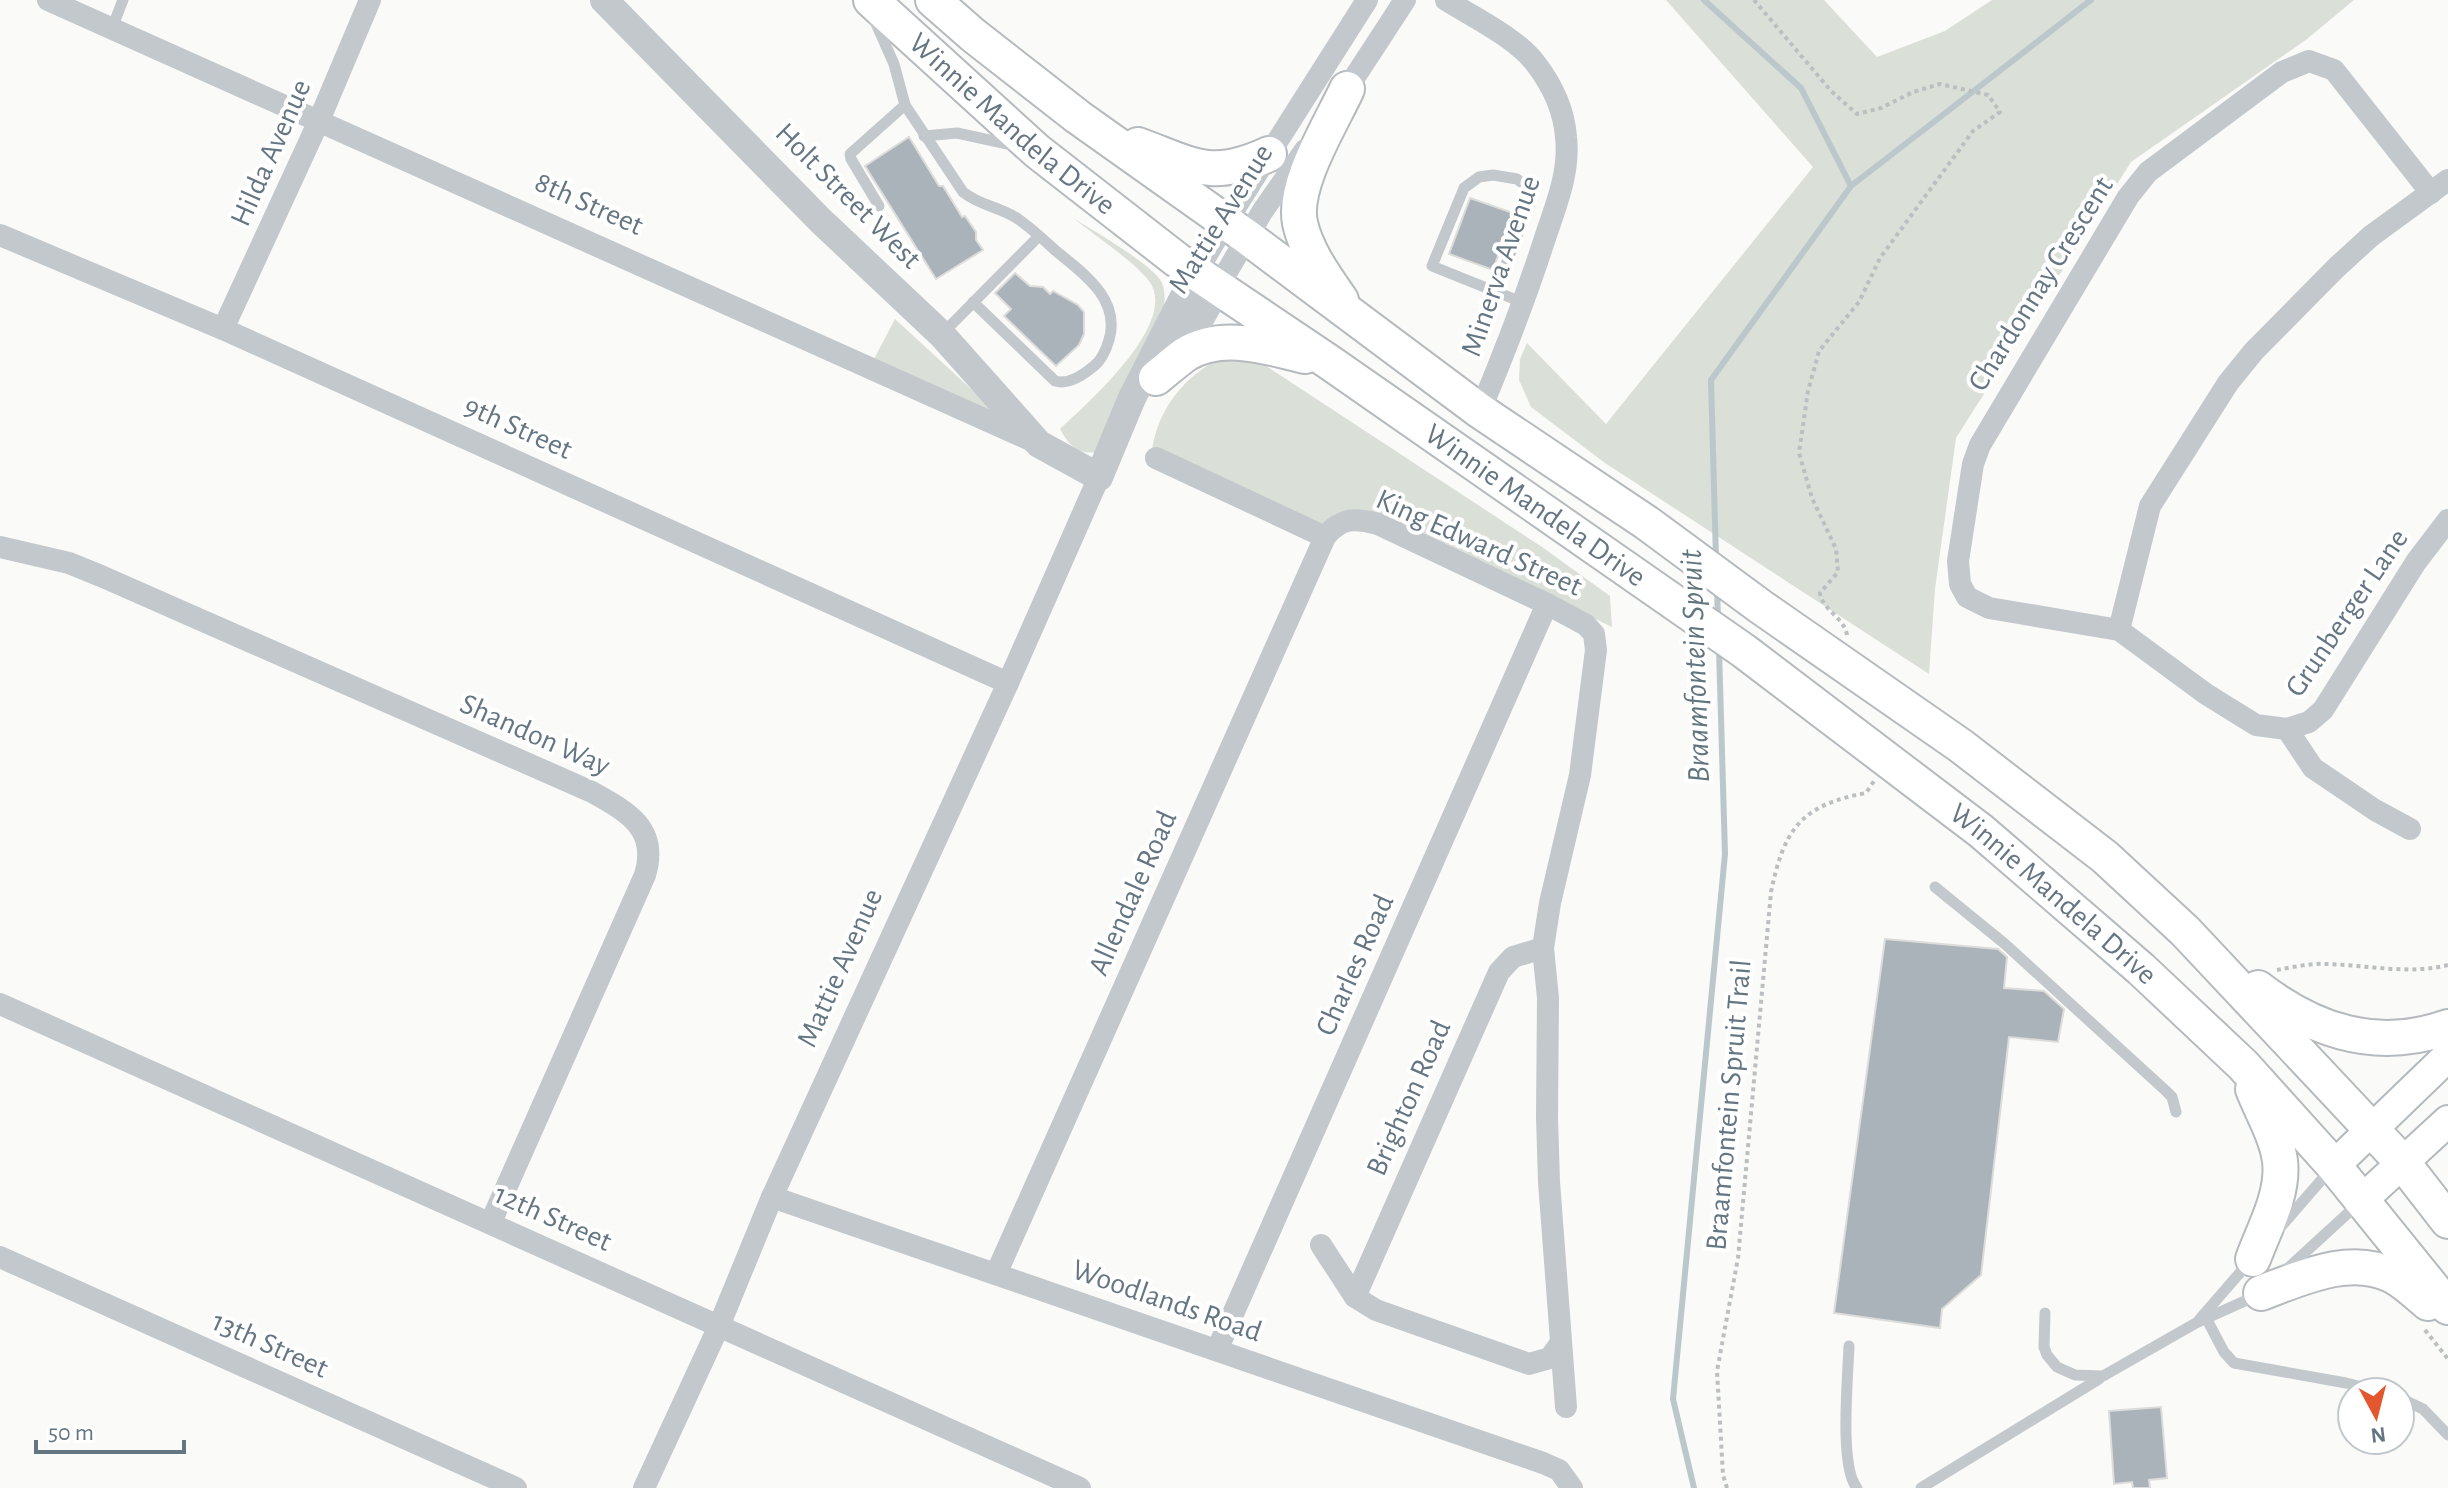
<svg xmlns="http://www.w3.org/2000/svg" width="2448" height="1488" viewBox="0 0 2448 1488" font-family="'Alegreya Sans',sans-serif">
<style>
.green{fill:#dadfd7}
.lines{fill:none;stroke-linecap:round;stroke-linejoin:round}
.stream{stroke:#bbc7cb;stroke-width:6}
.building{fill:#aab3b9;stroke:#dcdcda;stroke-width:2}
.secondary-casing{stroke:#b3babf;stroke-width:34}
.primary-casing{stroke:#b5babe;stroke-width:38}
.path{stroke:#bbbfc2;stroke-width:4;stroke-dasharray:4 4;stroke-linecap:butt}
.service{stroke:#c3c8cc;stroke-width:11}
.minor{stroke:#c3c8cc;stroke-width:22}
.tertiary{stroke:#c3c8cc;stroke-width:28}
.secondary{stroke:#fff;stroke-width:30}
.primary{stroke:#fff;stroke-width:34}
.labels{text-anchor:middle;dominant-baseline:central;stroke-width:8;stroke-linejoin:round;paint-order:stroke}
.street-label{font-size:30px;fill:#657683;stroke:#fff}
.water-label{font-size:32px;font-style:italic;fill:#60757c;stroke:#fff}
</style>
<rect width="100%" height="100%" fill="#fafaf8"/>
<!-- green -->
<g class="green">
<path d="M1666,0H1824L1877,57L1945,31L1992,0H2354L2307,39L2131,162L1956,438L1935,589L1929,674L1605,463L1531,407L1519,380L1520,359L1527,343L1606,424L1813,167Z"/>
<path d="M1073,218C1092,230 1154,265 1162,283C1165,291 1165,301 1164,309L1097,452C1077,455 1069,445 1060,429C1088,403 1180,322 1149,281C1136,263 1093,234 1073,218Z"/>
<path d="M895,319L1008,423L874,359Z"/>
<path d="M1221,358H1254L1542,547L1610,596L1612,627L1396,522L1312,528L1152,451C1157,410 1185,375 1221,358Z"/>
</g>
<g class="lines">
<!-- stream -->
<g class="stream">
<path d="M1704,0L1801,88L1851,186"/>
<path d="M1716,558L1711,380L1851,186L2091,0"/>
<path d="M1717,589L1718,618"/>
<path d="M1694,1488L1673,1399L1725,854L1719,649"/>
</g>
</g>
<!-- building -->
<g class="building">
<path d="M909,137L939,186H943L962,217L965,216L976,232V240L983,250L936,279L865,166Z"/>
<path d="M1470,198L1513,213L1493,270L1449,254Z"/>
<path d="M1015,273L1030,286L1043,287L1050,294L1053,291L1078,305L1084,312V334L1079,345L1056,366L1004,316L1011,309L995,293Z"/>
<path d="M1885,939L1998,949L2007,957L2004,988L2044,991L2064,1009L2058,1042L2009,1037L1981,1275L1942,1309L1940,1328L1834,1313Z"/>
<path d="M2161,1407L2167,1478L2149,1480L2150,1488H2133L2132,1482L2114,1484L2109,1411Z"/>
</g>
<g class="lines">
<defs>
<g id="secondary">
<path d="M2334,1166L2448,1056"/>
<path d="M2362,1200L2448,1121"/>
</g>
<g id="primary">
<path id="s1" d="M871,0L1037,151L1177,260L1329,362L1744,651L1981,831L2141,969L2243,1065L2334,1166L2448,1307"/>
<path d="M933,0L973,35L1078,117L1247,237L1480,411L1647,523L1761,607L1961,746L2105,857L2185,931L2403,1163L2448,1221"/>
<path d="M1138,145C1193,165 1211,181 1269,154"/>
<path d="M1341,300C1325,277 1306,251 1300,223C1292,185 1331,124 1347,89"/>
<path d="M1156,378C1166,370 1176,361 1186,354C1223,332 1267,347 1305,356"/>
<path d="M2258,988C2315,1032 2378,1052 2448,1027"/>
<path d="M2253,1259C2264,1229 2284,1194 2280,1161C2277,1137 2262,1112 2253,1089"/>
<path d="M2261,1293C2301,1278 2351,1254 2393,1276C2406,1283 2417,1294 2428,1303"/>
</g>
</defs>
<!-- secondary casing -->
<use href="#secondary" class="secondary-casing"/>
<!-- primary casing -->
<use href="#primary" class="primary-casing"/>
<!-- path -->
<g class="path">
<path d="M1754,0L1831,91L1857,114L1881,108L1913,92L1940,84L1988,95L2000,112L1973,131L1880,258L1859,302L1819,351L1808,391L1799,453L1812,498L1836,549L1838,572L1820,593C1823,611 1844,617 1847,635"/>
<path d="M2277,970C2293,967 2311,963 2327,964C2367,965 2409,975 2448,965"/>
<path d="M2425,1330L2448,1359"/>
<path d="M1727,1488L1723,1475L1717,1371L1738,1258L1771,892C1784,829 1801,805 1866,793L1874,781"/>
</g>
<!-- service -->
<g class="service">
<path d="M874,19L894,64L905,105L963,192C980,206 1001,207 1018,219C1031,228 1044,240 1056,251C1083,273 1121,299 1109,340C1106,350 1102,360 1094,366C1083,375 1069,385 1055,381L973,302"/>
<path d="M112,28L123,0"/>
<path d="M924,136L957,133L1017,146"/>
<path d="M879,206L851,159L850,154L905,105"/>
<path d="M1495,292L1529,206V196L1526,186L1517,179L1493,175L1479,177L1464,188L1432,266L1524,303"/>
<path d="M942,334L1039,236"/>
<path d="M1935,887L2005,944L2165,1090L2172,1097L2176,1112"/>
<path d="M2278,1230L2330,1170"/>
<path d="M2286,1270L2359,1203"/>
<path d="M2045,1313L2044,1347L2047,1355L2057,1367L2075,1375L2103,1376L2196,1323L2258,1295"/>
<path d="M2204,1314L2224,1352L2234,1363L2346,1383L2382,1392"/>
<path d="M2199,1320L2251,1260"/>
<path d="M1849,1346C1848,1376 1839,1467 1857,1488"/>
<path d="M2400,1398L2423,1409L2448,1435"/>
<path d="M1921,1488L2099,1379"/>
</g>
<!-- minor -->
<g class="minor">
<path d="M48,0L1035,442"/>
<path d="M1446,0C1473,17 1517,38 1536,64C1552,85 1564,110 1566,137C1570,172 1556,205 1545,238C1526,297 1504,354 1480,411"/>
<path d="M1341,98L1405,0"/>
<path d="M2431,193L2334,70L2309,61L2282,72L2148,172L2128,197L1980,445L1973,464L1958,561L1960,584L1967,597L1989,608L2119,630L2206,694L2256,725L2287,729L2309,722L2323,710L2416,562L2448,520"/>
<path d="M0,235L223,329L1008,683"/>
<path d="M1196,273L1226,222L1367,0"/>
<path d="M1218,287L1262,212L1305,150"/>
<path d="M223,329L318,123L370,0"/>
<path d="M1156,458L1325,537"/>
<path d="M0,547L69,563L101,576L592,792C628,812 659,829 645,875L491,1222"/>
<path d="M2119,630L2150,506L2228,383L2254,351L2337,267L2371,236L2448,180"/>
<path d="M2287,729L2313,768L2375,810L2410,829"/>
<path d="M0,1004L1080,1488"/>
<path d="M772,1197L1543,1463L1559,1470L1572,1488"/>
<path d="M1321,1245L1355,1297L1376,1310L1529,1364L1550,1358L1560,1344"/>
<path d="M0,1257L516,1488"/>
<path d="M996,1274L1325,537C1341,517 1355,518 1378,524L1547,604L1586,625L1594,634L1596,650L1580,775L1550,903L1543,948L1548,998L1547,1117L1549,1182L1566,1407"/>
<path d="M1355,1297L1499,972L1513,957L1543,948"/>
<path d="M1217,1350L1547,604"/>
<path d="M644,1488L719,1326L772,1197L1008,683L1099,477"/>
</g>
<!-- tertiary -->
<g class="tertiary">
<path d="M604,0L821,221L942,335L1039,444L1099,477"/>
<path d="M1167,363L1200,319L1218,287"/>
<path d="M1099,477L1132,398L1196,273"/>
</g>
<!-- secondary -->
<use href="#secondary" class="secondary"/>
<!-- primary -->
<use href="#primary" class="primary"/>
</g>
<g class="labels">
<!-- street labels -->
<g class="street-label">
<text stroke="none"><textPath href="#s1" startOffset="188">Winnie Mandela Drive</textPath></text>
<text transform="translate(271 153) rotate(-66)">Hilda Avenue</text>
<text transform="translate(848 196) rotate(45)">Holt Street West</text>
<text transform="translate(589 204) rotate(24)">8th Street</text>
<text transform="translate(1221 219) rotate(-58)">Mattie Avenue</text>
<text transform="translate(1501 266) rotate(-71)">Minerva Avenue</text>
<text transform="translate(2041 284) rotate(-58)">Chardonnay Crescent</text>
<text transform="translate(518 428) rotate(24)">9th Street</text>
<text stroke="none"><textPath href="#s1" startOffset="836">Winnie Mandela Drive</textPath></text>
<text transform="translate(1479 543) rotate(24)">King Edward Street</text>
<text transform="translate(2347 613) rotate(-56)">Grunberger Lane</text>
<text transform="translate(535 735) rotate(24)">Shandon Way</text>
<text transform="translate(1133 893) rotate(-66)">Allendale Road</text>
<text stroke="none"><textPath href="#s1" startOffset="1484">Winnie Mandela Drive</textPath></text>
<text transform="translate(1355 965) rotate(-66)">Charles Road</text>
<text transform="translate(840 968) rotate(-66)">Mattie Avenue</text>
<text transform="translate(1409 1098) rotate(-66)">Brighton Road</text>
<text transform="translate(1729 1105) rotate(-85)">Braamfontein Spruit Trail</text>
<text transform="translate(553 1218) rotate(24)">12th Street</text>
<text transform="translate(1167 1301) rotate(19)">Woodlands Road</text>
<text transform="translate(270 1345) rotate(24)">13th Street</text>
</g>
<!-- water labels -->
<g class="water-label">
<text transform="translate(1695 666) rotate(-92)">Braamfontein Spruit</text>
</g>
</g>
<!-- north arrow -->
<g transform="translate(2376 1416) rotate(173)"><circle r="38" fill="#ffffff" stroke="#c1c8cd" stroke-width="2"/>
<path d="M0-6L14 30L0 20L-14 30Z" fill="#e4572e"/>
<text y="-12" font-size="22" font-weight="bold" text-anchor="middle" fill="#657683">N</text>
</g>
<!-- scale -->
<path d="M36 1440v12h148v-12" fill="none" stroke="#657683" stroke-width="4"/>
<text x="48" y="1440" font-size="24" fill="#657683" stroke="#ffffff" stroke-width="6" paint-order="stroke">50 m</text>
</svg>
